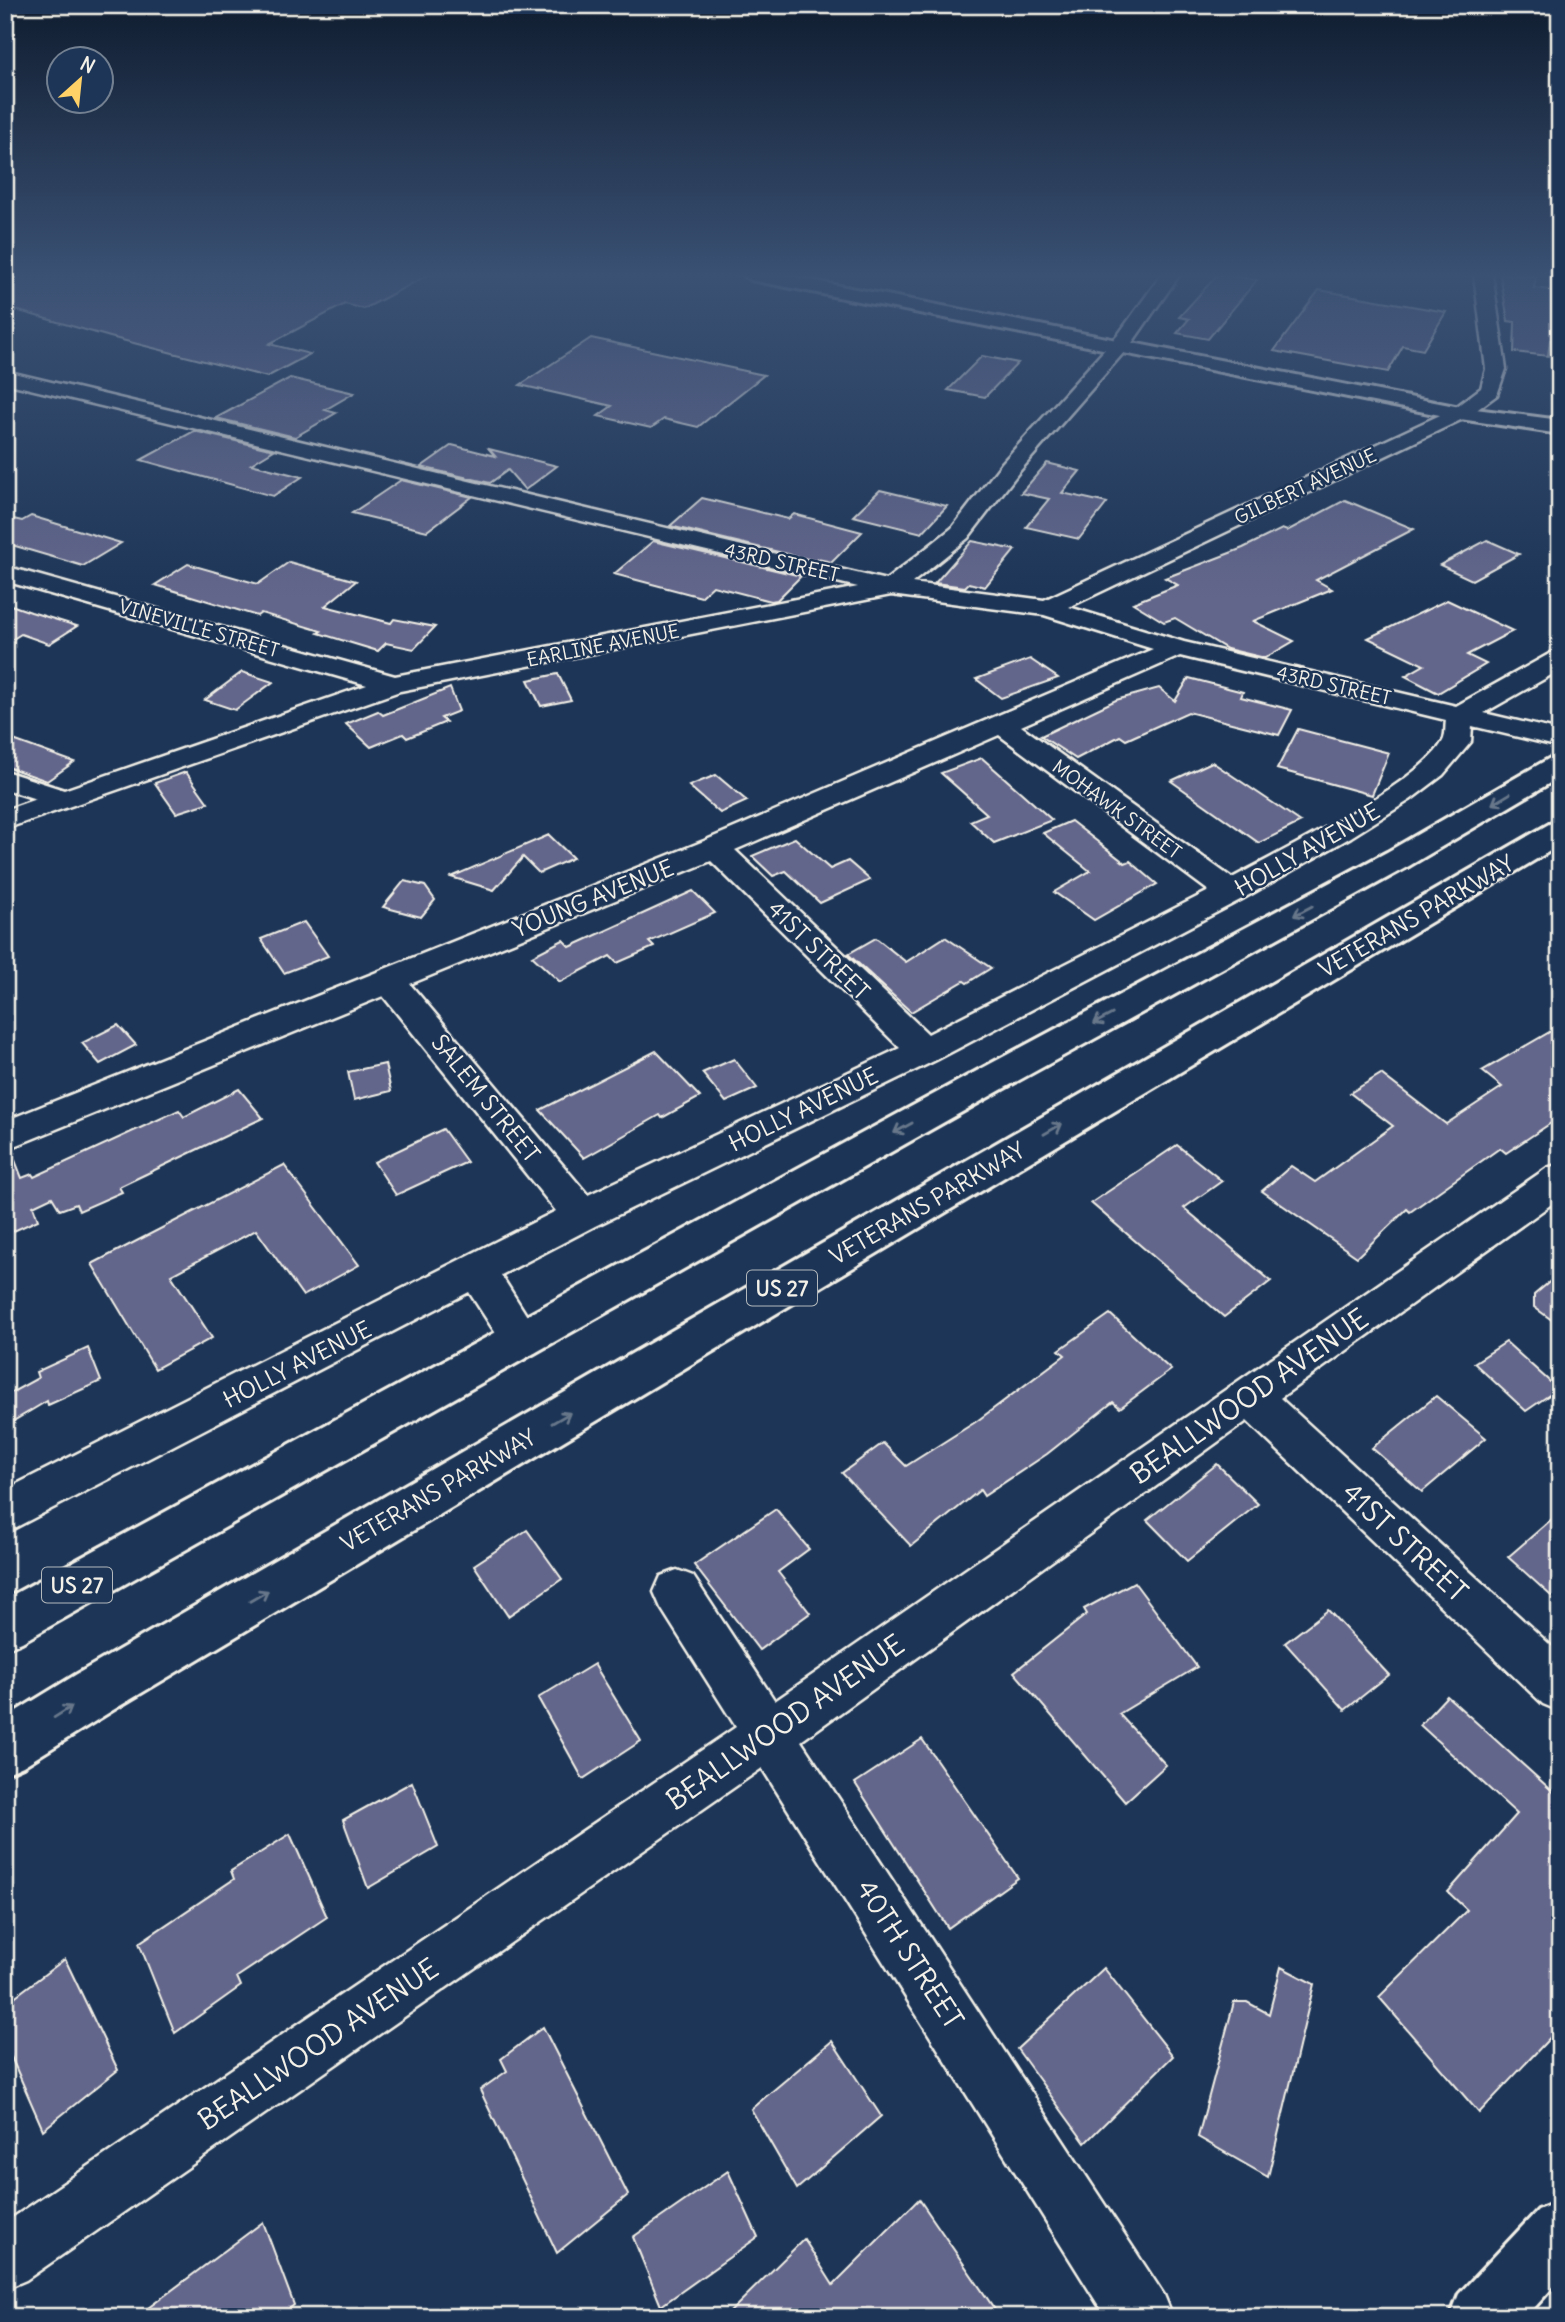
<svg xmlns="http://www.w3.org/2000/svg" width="1565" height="2322" viewBox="0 0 1565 2322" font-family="Delius,sans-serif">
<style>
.building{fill:#64668b;stroke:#f4f1e8;stroke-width:2}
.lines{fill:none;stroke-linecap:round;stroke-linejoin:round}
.minor-casing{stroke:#f4f1e8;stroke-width:5}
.tertiary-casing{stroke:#f4f1e8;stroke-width:6}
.primary-casing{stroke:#f4f1e8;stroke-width:6}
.minor{fill:#1d3557;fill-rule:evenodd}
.tertiary{fill:#1d3557;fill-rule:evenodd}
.primary{fill:#1d3557;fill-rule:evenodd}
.oneway{stroke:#68778a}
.labels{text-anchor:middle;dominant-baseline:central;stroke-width:5;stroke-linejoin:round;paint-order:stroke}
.far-street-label{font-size:19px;fill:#f4f1e8;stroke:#1d3557}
.shield{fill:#1d3557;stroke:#b4b9bc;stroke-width:2}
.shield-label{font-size:21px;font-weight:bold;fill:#f4f1e8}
.street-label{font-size:23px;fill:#f4f1e8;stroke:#1d3557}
.near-street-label{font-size:28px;fill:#f4f1e8;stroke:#1d3557}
</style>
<rect width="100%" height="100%" fill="#1d3557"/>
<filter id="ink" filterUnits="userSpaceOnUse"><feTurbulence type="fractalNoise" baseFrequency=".0143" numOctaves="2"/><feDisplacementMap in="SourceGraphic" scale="14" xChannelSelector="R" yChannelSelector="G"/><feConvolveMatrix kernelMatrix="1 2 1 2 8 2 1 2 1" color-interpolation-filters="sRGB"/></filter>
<g filter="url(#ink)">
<!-- building -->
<g class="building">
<path d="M5,274H430L364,309L345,304L269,344L310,354L267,377L110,337L5,307Z"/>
<path d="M1218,274L1257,280L1208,339L1177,333L1189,319L1179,317Z"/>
<path d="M1500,274L1536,277L1534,288L1551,290L1560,341L1550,340L1548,356L1514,352L1515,322L1508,321Z"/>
<path d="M1319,290L1446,312L1423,350L1403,346L1388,372L1274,351Z"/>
<path d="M591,338L764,375L698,427L664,419L651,428L598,416L612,406L520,385Z"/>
<path d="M982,356L1018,363L985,397L948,390Z"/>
<path d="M290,378L354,393L325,410L336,413L295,437L216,418Z"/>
<path d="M194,431L274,450L251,464L302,477L273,496L141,460Z"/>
<path d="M452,445L495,456L489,449L557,466L525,490L508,470L490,483L421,467Z"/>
<path d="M1047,463L1080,471L1062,493L1107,503L1079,539L1026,527L1049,499L1021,493Z"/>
<path d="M401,480L472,497L427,531L352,513Z"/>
<path d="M880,490L947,506L922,533L853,516Z"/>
<path d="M702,498L788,519L794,514L862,532L832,562L818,559L816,561L670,526Z"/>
<path d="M1345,500L1414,529L1316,580L1332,589L1253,621L1294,641L1265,658L1227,649L1175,618L1164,622L1133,603L1178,585L1165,578L1243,548L1282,529L1287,531Z"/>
<path d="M31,516L121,543L83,566L5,543V517L22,521Z"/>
<path d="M1487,540L1519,554L1472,580L1440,565Z"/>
<path d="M653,541L801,576L777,600L771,601L713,586L701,597L614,574Z"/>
<path d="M972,541L1015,550L985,587L969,583L965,587L935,583Z"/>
<path d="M289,562L356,581L325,606L391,623L394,619L435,627L414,649L386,643L378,651L318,633L321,631L261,613L257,616L155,585L188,564L258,584Z"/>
<path d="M1447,600L1513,631L1467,655L1486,664L1438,693L1405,676L1424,665L1368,638Z"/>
<path d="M5,603L31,612L77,626L49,644L21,634L5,644Z"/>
<path d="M1030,659L1058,678L1001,698L976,679Z"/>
<path d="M242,672L273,682L235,710L205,700Z"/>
<path d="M558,674L571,700L541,706L528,680Z"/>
<path d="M1189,678L1243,692L1241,697L1292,710L1279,735L1188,712L1126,740L1120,736L1076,759L1041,736L1116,700L1159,688L1175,701Z"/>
<path d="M450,688L459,711L441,718L446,722L407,738L403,734L371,747L346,724L378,711L383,715Z"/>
<path d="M1298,729L1389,753L1372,795L1277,769Z"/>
<path d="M5,737L74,762L47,781L5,766Z"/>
<path d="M982,758L1033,803L1052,820L994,843L970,821L987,814L941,773Z"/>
<path d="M1212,762L1276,805L1301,822L1259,843L1171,781Z"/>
<path d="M186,772L208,803L176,813L155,783Z"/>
<path d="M716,775L747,801L720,813L689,786Z"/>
<path d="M1071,821L1125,863L1130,861L1157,884L1094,920L1054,892L1090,871L1043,833Z"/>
<path d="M549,835L573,858L539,873L523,857L494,890L451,877Z"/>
<path d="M795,838L830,869L848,861L870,880L820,903L786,871L773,876L752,856Z"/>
<path d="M404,881L425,886L435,900L421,917L383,907Z"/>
<path d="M693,891L715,913L649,942L654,947L617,963L610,956L560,982L532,956L563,940L570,947Z"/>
<path d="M304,922L328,956L284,973L261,939Z"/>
<path d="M945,937L991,968L967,983L964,981L911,1012L848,954L876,938L906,962Z"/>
<path d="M118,1025L136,1045L100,1064L82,1043Z"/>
<path d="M1560,1026V1117L1506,1153L1500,1148L1410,1212L1407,1209L1357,1257L1262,1191L1291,1166L1315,1182L1393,1126L1350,1093L1381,1074L1446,1124L1502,1087L1482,1071Z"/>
<path d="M656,1051L700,1097L662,1118L660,1115L584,1158L540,1110Z"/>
<path d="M734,1059L757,1088L726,1102L702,1073Z"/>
<path d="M385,1064L391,1091L354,1100L348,1072Z"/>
<path d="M239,1089L263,1118L119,1187L122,1192L79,1211L76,1204L60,1210L52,1197L33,1206L38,1220L5,1235V1152L11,1150L22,1178L32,1174L34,1177L179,1110L184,1117Z"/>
<path d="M443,1129L467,1162L396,1195L374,1162Z"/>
<path d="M1177,1145L1222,1181L1184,1208L1271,1281L1224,1317L1091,1203Z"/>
<path d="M284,1165L359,1265L303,1296L256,1230L171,1275L212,1338L155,1369L92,1264Z"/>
<path d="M1560,1273V1326L1534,1307V1295Z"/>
<path d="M1110,1314L1171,1370L1120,1408L1113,1402L1047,1454L984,1496L980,1490L911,1546L842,1473L883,1443L906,1466L977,1421L1065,1355L1059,1350Z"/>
<path d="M1506,1342L1558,1389L1526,1411L1474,1363Z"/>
<path d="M88,1348L101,1381L48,1405L47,1401L5,1426V1396L38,1378L36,1372Z"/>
<path d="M1436,1396L1486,1438L1422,1492L1372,1448Z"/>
<path d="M1217,1464L1258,1504L1187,1561L1147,1520Z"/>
<path d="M776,1509L809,1549L778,1572L810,1613L759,1650L694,1565Z"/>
<path d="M1560,1512V1604L1508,1557Z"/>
<path d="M527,1530L562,1579L508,1616L474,1565Z"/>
<path d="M1134,1582L1197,1667L1119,1714L1166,1765L1125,1802L1014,1672L1087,1614L1084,1609Z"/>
<path d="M1328,1610L1389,1675L1345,1710L1285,1643Z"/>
<path d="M594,1664L641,1741L583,1779L538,1698Z"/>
<path d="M1447,1696L1560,1798V2027L1479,2113L1379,1997L1467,1910L1448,1892L1517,1814L1420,1725Z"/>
<path d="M922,1739L1018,1878L948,1928L855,1783Z"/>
<path d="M412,1782L438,1847L368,1888L343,1820Z"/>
<path d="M290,1834L327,1917L237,1977L241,1986L175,2033L139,1943L234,1879L231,1871Z"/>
<path d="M65,1959L118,2070L43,2130L5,2043V2004Z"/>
<path d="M1281,1967L1314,1984L1268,2177L1198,2137L1234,2002H1247L1269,2014Z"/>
<path d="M1104,1968L1173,2056L1085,2143L1017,2049Z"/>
<path d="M543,2027L628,2195L557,2253L480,2090L507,2071L501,2059Z"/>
<path d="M832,2041L881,2116L797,2189L751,2109Z"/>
<path d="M728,2171L758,2237L661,2306L633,2237Z"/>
<path d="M919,2199L1000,2317H725L804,2239L833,2285Z"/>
<path d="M263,2222L294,2305L279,2317H136Z"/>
</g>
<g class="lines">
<defs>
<g id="minor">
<path d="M1162,274H1180L1132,343L1018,473L968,538L912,583L1044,600L1453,409L1481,388L1486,369L1474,274H1492L1506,369L1497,395L1467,417L1069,607L1184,642L1456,706L1551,653L1560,651V670L1484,713L1560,731V747L1472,726L1471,742L1443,775L1410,800L1351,837L1242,899L936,1060L595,1226L501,1275L542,1340L536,1352L522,1357L508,1352L469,1292L5,1533V1490L556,1211L383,996L5,1150V1121L704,841L1153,649L1044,615L891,595L400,691L5,829V810L36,799L5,789V771L64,790L367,685L5,581V566L395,676L858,587L5,383V371L886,580L952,528L1002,463L1118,335ZM1180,656L1446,720C1445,726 1446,736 1443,741C1421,783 1278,853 1232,878L1021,726ZM999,735L1209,891L928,1034L735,850ZM711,861L900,1048L588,1195L410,984Z"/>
<path d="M1560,1164V1198L1280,1398L1560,1654V1711L1543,1704L1247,1421L801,1741L1164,2295L1173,2317H1106L762,1768L26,2280L5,2289V2223L736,1727L661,1608L654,1592L661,1576L677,1570L693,1576L775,1701L1547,1168Z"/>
</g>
<path id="tertiary" d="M1560,2201V2279L1526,2317H1450L1459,2294L1538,2210Z"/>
<g id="primary">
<path d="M742,274H779L1460,407L1560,420V434L1460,419L751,280Z"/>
<path d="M1560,755V777L1409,866L1001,1090L22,1642L5,1649V1599L975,1072L1387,852L1550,758Z"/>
<path d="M1560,821V845L113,1710L23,1766L5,1774V1718L77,1674L1549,824Z"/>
</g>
</defs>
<!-- minor casing -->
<use href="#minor" class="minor-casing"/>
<!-- tertiary casing -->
<use href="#tertiary" class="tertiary-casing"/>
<!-- primary casing -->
<use href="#primary" class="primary-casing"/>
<!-- minor -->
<use href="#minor" class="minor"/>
<!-- tertiary -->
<use href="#tertiary" class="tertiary"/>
<!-- primary -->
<use href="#primary" class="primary"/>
</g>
<!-- one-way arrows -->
<defs><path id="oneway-shaft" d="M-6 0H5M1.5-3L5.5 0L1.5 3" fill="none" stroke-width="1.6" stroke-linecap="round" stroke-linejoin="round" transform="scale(1.75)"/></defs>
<g class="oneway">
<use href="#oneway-shaft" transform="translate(1501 799) rotate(149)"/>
<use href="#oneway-shaft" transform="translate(1303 911) rotate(152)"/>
<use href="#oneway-shaft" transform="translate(1103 1019) rotate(152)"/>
<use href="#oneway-shaft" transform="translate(903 1128) rotate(151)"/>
<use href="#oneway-shaft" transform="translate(1053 1129) rotate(-30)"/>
<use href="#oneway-shaft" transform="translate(561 1418) rotate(-30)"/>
<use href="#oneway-shaft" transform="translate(259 1596) rotate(-30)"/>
<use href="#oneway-shaft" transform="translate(63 1712) rotate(-32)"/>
</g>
</g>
<!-- sky -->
<linearGradient id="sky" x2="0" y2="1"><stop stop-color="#101d30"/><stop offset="0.46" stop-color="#3a5174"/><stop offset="1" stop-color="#3a5174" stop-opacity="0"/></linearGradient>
<rect width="1565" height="599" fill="url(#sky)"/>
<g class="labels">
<!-- far-street labels -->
<g class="far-street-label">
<text transform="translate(1305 486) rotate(-25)">GILBERT AVENUE</text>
<text transform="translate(782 562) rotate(13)">43RD STREET</text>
<text transform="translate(199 628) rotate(16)">VINEVILLE STREET</text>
<text transform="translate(603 645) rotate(-11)">EARLINE AVENUE</text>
<text transform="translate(1334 685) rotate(13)">43RD STREET</text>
<text transform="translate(1117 809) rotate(36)">MOHAWK STREET</text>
</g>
<!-- shield labels -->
<g class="shield">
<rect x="747" y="1270.5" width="70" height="35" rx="5"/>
<rect x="42" y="1567.5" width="70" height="35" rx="5"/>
</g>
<g class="shield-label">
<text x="782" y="1288">US 27</text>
<text x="77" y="1585">US 27</text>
</g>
<!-- street labels -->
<g class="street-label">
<text transform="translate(1307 849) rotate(-30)">HOLLY AVENUE</text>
<text transform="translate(593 898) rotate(-22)">YOUNG AVENUE</text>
<text transform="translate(1416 916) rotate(-30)">VETERANS PARKWAY</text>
<text transform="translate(819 950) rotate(44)">41ST STREET</text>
<text transform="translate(486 1098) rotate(51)">SALEM STREET</text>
<text transform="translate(803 1109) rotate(-26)">HOLLY AVENUE</text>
<text transform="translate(927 1203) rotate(-30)">VETERANS PARKWAY</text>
<text transform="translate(297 1364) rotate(-27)">HOLLY AVENUE</text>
<text transform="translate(438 1490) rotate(-30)">VETERANS PARKWAY</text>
</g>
<!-- near-street labels -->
<g class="near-street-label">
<text transform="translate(1249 1396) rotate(-35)">BEALLWOOD AVENUE</text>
<text transform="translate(1405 1542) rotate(43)">41ST STREET</text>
<text transform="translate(785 1722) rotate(-35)">BEALLWOOD AVENUE</text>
<text transform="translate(910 1954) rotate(57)">40TH STREET</text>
<text transform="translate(318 2044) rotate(-34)">BEALLWOOD AVENUE</text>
</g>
</g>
<!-- margin -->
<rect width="1565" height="2322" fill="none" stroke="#1d3557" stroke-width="28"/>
<rect x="14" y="14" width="1537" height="2294" fill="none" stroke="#f4f1e8" stroke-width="2.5" filter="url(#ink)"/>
<!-- north arrow -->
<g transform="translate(80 80) rotate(27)"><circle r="33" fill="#1d3557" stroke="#738091" stroke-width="2"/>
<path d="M0-5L12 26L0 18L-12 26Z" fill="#ffd166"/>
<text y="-10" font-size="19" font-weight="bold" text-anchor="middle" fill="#f4f1e8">N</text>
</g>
</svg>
